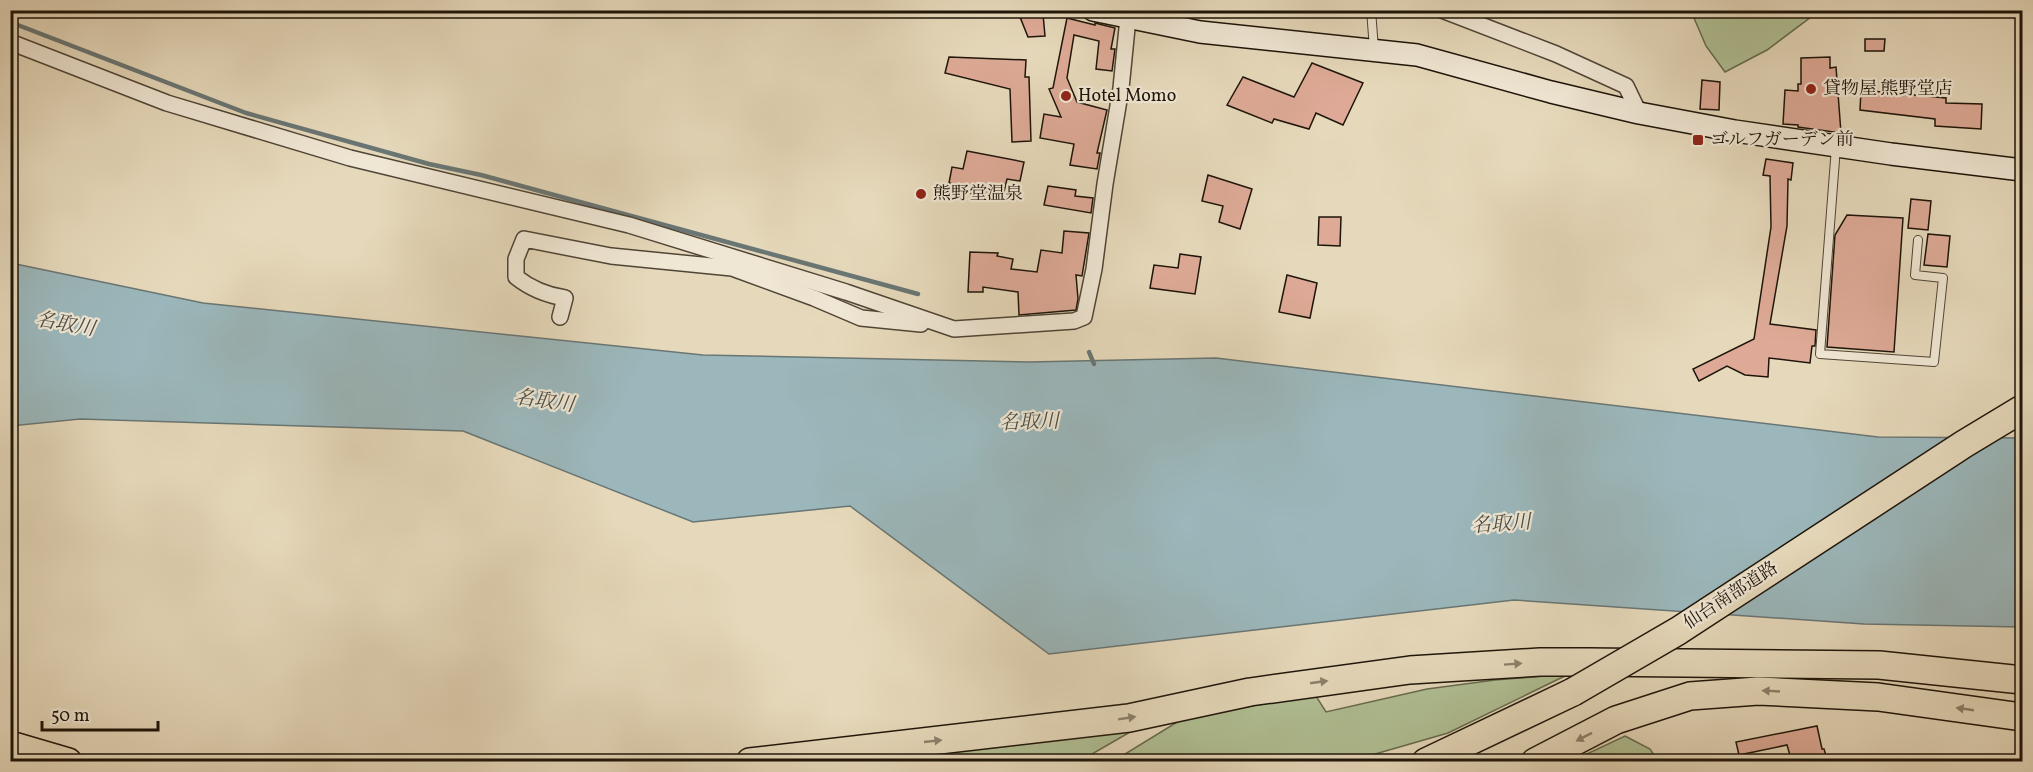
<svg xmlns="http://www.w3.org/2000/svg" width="2033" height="772" viewBox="0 0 2033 772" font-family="Vollkorn,'Noto Serif JP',serif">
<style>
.green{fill:#b0c094;stroke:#666a4e;stroke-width:1.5}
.water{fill:#9bb7bb;stroke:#697674;stroke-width:1.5}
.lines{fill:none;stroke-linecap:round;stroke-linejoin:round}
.stream{stroke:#697674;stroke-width:4.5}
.building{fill:#deaa97;stroke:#1d1409;stroke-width:1.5}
.lane-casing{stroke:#4f4536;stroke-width:10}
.street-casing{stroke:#4f4536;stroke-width:18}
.secondary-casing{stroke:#1d1409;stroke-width:24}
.highway-casing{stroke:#1d1409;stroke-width:30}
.lane{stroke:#efe6d3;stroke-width:8}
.street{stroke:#efe6d3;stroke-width:15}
.secondary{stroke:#efe6d3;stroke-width:21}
.highway{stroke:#e6d9bb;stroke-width:27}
.highway-bridge-casing{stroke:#1d1409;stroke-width:30;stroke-linecap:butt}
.highway-bridge{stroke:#e6d9bb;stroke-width:27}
.oneway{fill:#8c806b}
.poi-dot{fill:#8f2418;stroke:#efe6d3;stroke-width:2}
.labels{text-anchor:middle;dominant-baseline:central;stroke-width:4.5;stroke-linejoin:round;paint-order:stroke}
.poi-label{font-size:18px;fill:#1d1409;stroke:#efe6d3;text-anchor:start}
.street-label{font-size:18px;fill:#1d1409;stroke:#efe6d3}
.water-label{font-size:20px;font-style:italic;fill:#494d47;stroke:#efe6d3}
</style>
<rect width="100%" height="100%" fill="#e6d9bb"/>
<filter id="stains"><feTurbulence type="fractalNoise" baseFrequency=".00333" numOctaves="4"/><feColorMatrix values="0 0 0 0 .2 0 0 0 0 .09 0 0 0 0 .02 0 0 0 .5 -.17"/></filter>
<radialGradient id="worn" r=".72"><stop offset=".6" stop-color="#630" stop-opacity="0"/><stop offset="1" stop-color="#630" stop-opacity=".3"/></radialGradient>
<!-- green -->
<g class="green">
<path d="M1691,11H1819L1767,50L1725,72L1706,46Z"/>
<path d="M1569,674L1448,733L1351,761L1112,762L1187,716L1316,696L1326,712L1427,689L1495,680Z"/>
<path d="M1137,728L1080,761L828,762Z"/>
<path d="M1625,736L1650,749L1658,761H1572Z"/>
</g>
<!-- water -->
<path class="water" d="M11,263L203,303L703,355L1029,362L1216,358L1878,437L2022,438V627L1864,624L1514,600L1049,654L850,506L693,522L463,431L80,419L11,426Z"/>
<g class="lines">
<!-- stream -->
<g class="stream">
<path d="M10,22L246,113L429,164L481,175L918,294"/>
<path d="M1089,352L1094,364"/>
</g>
</g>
<!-- building -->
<g class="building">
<path d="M1043,14L1045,36L1028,37L1020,17Z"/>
<path d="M1067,18L1095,25V23L1115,28L1111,49H1115L1112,71L1096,69L1099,41L1074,35L1067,78L1077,102L1107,110L1097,153H1100L1097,169L1070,165L1074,144L1040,138L1044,114L1061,117L1049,89L1053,88Z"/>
<path d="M1865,39H1885L1884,51H1865Z"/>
<path d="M949,57L1026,60L1025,77H1029L1031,141L1012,142L1010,89L945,73Z"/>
<path d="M1830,57V68L1836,67L1841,133L1798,127V125L1783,124L1785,90L1798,91V84H1801V58Z"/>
<path d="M1312,63L1363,83L1343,125L1316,113L1309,129L1274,119L1272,123L1227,105L1243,77L1294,97Z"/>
<path d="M1702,80L1720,82L1719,110L1700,109Z"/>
<path d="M1861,90L1946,98V103L1982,104L1981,129L1935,126V119L1860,110Z"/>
<path d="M967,151L1024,162L1020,181L1007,179L1002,200L971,194L973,187L949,183L952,167L963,169Z"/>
<path d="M1766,159L1793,163L1791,180L1788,179L1787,226L1770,324L1816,330L1815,346H1812L1810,363L1769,358L1768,377L1745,375L1727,366L1699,381L1693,369L1754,339L1771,227L1770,176L1763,175Z"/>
<path d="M1208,175L1252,189L1240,229L1219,222L1223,206L1202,201Z"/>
<path d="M1048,186L1076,190L1075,196L1093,198L1091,213L1044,205Z"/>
<path d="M1911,199L1931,201L1928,230L1908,228Z"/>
<path d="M1847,215L1903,218L1894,352L1827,347L1835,235Z"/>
<path d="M1319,217H1341L1340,246L1318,245Z"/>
<path d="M1064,231L1089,233L1082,276L1076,275L1078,299L1076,310L1019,315L1018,292L983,287V292H968L970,252L998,253L997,256L1013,259L1011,269L1037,272L1041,250L1062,253Z"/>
<path d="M1928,234L1950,236L1947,267L1924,265Z"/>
<path d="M1180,254L1201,257L1195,294L1150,288L1154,265L1178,268Z"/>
<path d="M1287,275L1317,283L1310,318L1279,312Z"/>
<path d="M1817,726L1822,749H1824L1828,762H1792L1787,745L1739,755L1736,742Z"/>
</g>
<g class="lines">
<defs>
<g id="lane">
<path d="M1371,10L1374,49"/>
<path d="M1836,147L1820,354L1934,362L1943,278L1915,275L1918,240"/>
</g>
<g id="street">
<path d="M1442,10L1556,54L1626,86L1639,113"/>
<path d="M10,42L167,103L350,158L629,225L846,292L954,329L1074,321L1084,317L1094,269L1105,184L1121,88L1128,18"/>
<path d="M560,317L565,298C546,295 531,289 516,277V259L524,239L611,256L732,268L814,298L861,318L921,324"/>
</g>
<path id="secondary" d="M1093,10L1200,32L1417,55L1551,92L1639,113L1735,131L1891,154L2022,170"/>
<g id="highway">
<path d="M10,745L68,762"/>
<path d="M750,762L1129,718L1250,692L1410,670L1540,662H1588L1879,665L2022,680"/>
<path d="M1426,762L1573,692"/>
<path d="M1535,762L1616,720L1690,696L1758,691L1878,697L2022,717"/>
</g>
</defs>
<!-- lane casing -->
<use href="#lane" class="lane-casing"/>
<!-- street casing -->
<use href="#street" class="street-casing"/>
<!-- secondary casing -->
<use href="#secondary" class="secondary-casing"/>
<!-- highway casing -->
<use href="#highway" class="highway-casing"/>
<!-- lane -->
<use href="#lane" class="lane"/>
<!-- street -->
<use href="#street" class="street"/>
<!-- secondary -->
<use href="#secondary" class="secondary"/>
<!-- highway -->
<use href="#highway" class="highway"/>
<defs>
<path id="highway-bridge" d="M1573,692L1678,631L1964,444L2022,409"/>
</defs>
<!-- highway-bridge casing -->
<use href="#highway-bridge" class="highway-bridge-casing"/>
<!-- highway-bridge -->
<use href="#highway-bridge" class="highway-bridge"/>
</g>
<!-- one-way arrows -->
<defs><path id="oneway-solid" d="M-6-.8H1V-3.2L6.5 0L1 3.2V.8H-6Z" transform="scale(1.5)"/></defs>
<g class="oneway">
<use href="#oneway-solid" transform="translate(1513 664) rotate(-4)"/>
<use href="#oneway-solid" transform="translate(1319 682) rotate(-8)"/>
<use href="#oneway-solid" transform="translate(1771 691) rotate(-177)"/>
<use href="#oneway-solid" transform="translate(1965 709) rotate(-172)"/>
<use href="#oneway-solid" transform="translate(1127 718) rotate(-9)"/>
<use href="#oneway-solid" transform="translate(1584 737) rotate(153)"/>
<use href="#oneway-solid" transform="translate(933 741) rotate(-6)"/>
</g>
<!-- markers -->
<g class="poi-dot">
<circle cx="1811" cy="89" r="6"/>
<circle cx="1066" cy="96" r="6"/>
<rect x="1692" y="134" width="12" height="12" rx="3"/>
<circle cx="921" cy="194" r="6"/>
</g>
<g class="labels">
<!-- poi labels -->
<g class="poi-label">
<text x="1823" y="89">貸物屋 熊野堂店</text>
<text x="1078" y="96">Hotel Momo</text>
<text x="1710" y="140">ゴルフガーデン前</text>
<text x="933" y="194">熊野堂温泉</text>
</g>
<!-- street labels -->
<g class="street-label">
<text transform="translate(1731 596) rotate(-33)">仙台南部道路</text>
</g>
<!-- water labels -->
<g class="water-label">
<text transform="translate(65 325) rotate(10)">名取川</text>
<text transform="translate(544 402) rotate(8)">名取川</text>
<text transform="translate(1029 423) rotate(-2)">名取川</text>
<text transform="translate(1501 525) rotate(-4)">名取川</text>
</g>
</g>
<!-- margin -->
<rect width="2033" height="772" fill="none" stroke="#e6d9bb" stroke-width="36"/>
<rect x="12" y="12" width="2009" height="748" fill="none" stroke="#1d1409" stroke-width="3"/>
<rect x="18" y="18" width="1997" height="736" fill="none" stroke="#1d1409" stroke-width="1.5"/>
<!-- scale -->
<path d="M42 721v9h116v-9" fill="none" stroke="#1d1409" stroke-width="3"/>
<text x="51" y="721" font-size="18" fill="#1d1409" stroke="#efe6d3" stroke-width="4.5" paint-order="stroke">50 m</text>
<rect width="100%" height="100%" filter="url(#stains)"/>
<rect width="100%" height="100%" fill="url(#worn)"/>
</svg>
